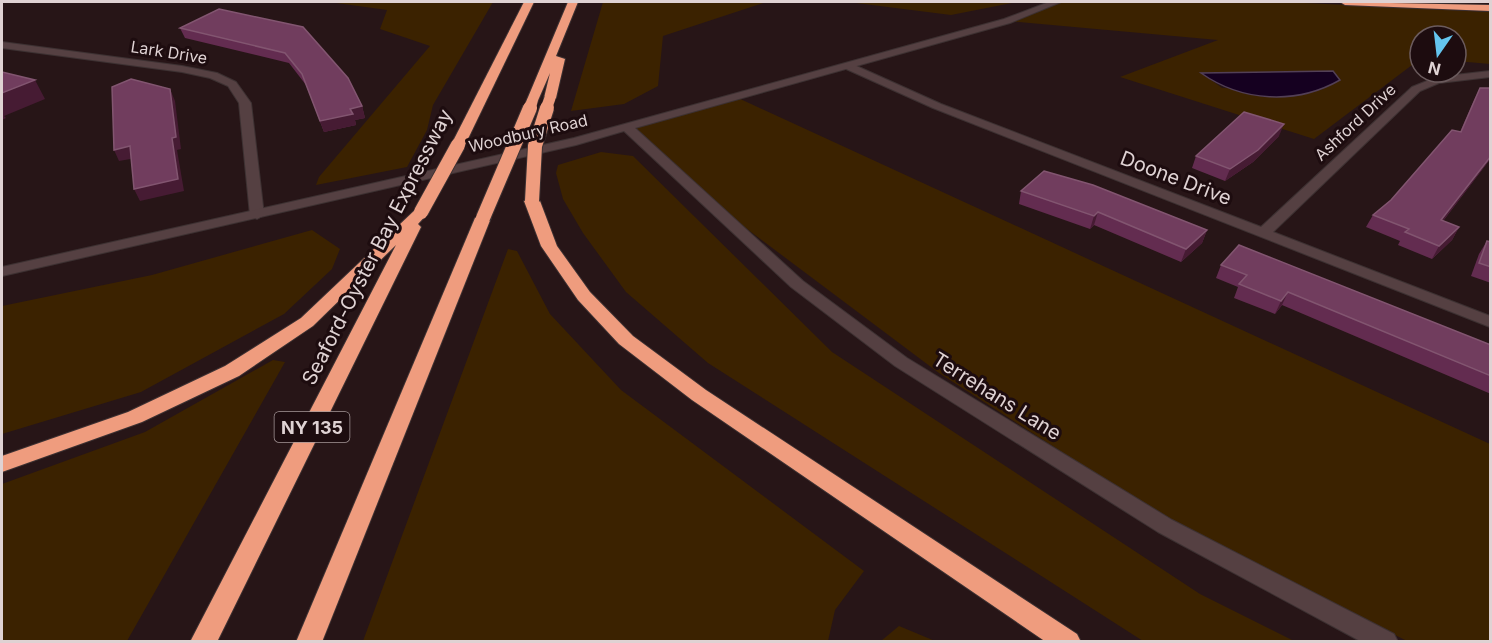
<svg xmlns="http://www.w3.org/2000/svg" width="1492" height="643" viewBox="0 0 1492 643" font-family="Inter,sans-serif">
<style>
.green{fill:#3b2200;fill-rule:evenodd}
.water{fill:#150020;stroke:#523f56;stroke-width:1.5}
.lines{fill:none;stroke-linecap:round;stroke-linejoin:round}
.minor-casing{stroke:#3d3132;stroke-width:2}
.secondary-casing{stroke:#3d3132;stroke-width:2}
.motorway-casing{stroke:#3d3132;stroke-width:2}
.minor{fill:#554042;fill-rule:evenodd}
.secondary{fill:#554042;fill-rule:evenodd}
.motorway{fill:#ef9c7e;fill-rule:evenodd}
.motorway-bridge-far1-casing{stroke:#3d3132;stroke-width:12;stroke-linecap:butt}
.motorway-bridge-casing{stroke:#3d3132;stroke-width:16;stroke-linecap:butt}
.motorway-bridge-far1{stroke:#ef9c7e;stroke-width:11}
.motorway-bridge{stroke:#ef9c7e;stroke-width:14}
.wall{fill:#632c50}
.shaded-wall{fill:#461b33}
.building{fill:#713d5e;stroke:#825570;stroke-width:1.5}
.labels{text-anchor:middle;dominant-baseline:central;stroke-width:6;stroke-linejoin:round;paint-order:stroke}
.far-street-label{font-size:16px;fill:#dfd2d3;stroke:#1d0c0f}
.shield{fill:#1d0c0f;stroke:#a59798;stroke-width:1.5}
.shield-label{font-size:18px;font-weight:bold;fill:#dfd2d3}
.street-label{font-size:20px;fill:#dfd2d3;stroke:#1d0c0f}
</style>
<rect width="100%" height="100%" fill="#271517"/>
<!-- green -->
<g class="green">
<path d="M329,2H493L433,105L427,130L407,167L316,185L319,177L430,46L380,29L387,10Z"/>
<path d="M603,2H766L663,36L658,86L624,104L571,111Z"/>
<path d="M848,2H1017L951,15Z"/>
<path d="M1056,2H1285L1490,12V64L1456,61V36H1420V59L1314,139L1120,77L1218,40L1007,21ZM1333,71L1340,80L1321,90L1222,88L1202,73Z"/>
<path d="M736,97L1490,444V641H1407L1169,521L939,373L695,190L626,127Z"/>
<path d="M601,152L633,156L832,352L1200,594L1294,641H1143L708,363L626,292L583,233L563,199L556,173L558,165Z"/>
<path d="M312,230L340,249L332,269L284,314L141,392L2,434V306L152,275Z"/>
<path d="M508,249L517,251L550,314L621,390L864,571L835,610L828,641H363Z"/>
<path d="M273,360L285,362L127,641H2V484L145,432Z"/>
<path d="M899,626L935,641H881Z"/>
</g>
<!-- water -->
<path class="water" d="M1333,71L1340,80C1296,105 1242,102 1201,73Z"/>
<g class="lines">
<defs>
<g id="minor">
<path d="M2,42L182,66L217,73L236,82L251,103L264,215L257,219L250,215L239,103L228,86L210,78L182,72L2,48Z"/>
<path d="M844,64H852L941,104L1261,227L1412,87L1437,77L1490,71V77L1439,83L1420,91L1273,232L1490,316V327L933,108L844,68Z"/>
</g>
<path id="secondary" d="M1049,2H1061L1010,23L635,128L803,281L907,358L1172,520L1394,634L1398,642H1362L1158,532L895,366L791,287L624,131L576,145L2,276V267L574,138L1004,19Z"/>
<g id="motorway">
<path d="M524,2H534L465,145L458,149L453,148L451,145Z"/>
<path d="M568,2H578L556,56L565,59L556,98L550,102L544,98L550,73L536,105H528L526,102Z"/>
<path d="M1340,2L1490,5V11L1345,5Z"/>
<path d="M532,196L540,201L557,246L590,292L633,336L706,390L1077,634L1081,642H1046L692,400L619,344L578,300L541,246L524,201Z"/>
<path d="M421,207L429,212L418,224L421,227L217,642H190L396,245L313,326L239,376L142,422L2,472V456L128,412L225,366L301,318L416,209Z"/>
<path d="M483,213L491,218L322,642H296L475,218Z"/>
</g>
</defs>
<!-- minor casing -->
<use href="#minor" class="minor-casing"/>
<!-- secondary casing -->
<use href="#secondary" class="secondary-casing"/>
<!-- motorway casing -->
<use href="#motorway" class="motorway-casing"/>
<!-- minor -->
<use href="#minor" class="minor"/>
<!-- secondary -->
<use href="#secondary" class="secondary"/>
<!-- motorway -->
<use href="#motorway" class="motorway"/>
<defs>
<g id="motorway-bridge-far1">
<path d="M529,109L532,102"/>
<path d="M546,109L550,98"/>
</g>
<g id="motorway-bridge">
<path d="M532,201L535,146L547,108"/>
<path d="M421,212L458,145"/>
<path d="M483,218L530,108"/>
</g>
</defs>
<!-- motorway-bridge-far1 casing -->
<use href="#motorway-bridge-far1" class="motorway-bridge-far1-casing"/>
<!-- motorway-bridge casing -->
<use href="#motorway-bridge" class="motorway-bridge-casing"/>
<!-- motorway-bridge-far1 -->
<use href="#motorway-bridge-far1" class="motorway-bridge-far1"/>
<!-- motorway-bridge -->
<use href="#motorway-bridge" class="motorway-bridge"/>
</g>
<!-- wall -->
<g class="wall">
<path d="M303,27L362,106L365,118L355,120L356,125L324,132L306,85L289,63L185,38L180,28Z"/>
<path d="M1480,88H1491V158L1443,221L1459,227L1452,240L1432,259L1398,245L1400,241L1366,227L1373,215L1391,200L1460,132L1474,100Z"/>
<path d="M1279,136L1253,162L1225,181L1192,168L1196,156Z"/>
<path d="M1021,191L1207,230L1202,243L1181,262L1094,225L1090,229L1019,204Z"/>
<path d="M1487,241L1491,242V283L1471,276L1479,254Z"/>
<path d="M1221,265L1491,345V394L1282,305L1275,314L1234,298L1238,287L1216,278Z"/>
</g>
<!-- shaded-wall -->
<g class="shaded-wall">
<path d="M35,80L45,99L4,116L6,118L2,120V93Z"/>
<path d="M170,89L175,101L181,149L177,150L184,191L140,201L134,189L172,138Z"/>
<path d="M362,106L365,118L355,120L356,125L324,132L320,121L350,109Z"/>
<path d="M1284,124L1279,136L1253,162L1225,181L1230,169Z"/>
<path d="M130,146L136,158L119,161L114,150Z"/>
<path d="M1491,156V158L1434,233L1441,220Z"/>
<path d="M1098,212L1094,225L1090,229L1094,216Z"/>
<path d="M1459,227L1452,240L1432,259L1439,246Z"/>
<path d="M1207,230L1202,243L1181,262L1186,249Z"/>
<path d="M1288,292L1282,305L1275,314L1281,301Z"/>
</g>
<!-- building -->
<g class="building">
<path d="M219,9L303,27L348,78L362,106L350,109L353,114L320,121L302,74L285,53L180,28Z"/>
<path d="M2,72L35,80L2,93Z"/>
<path d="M131,79L170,89L176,137L172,138L178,179L134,189L130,146L114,150L112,87Z"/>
<path d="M1480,88H1491V156L1441,220L1459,227L1439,246L1405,232L1409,229L1373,215L1391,200L1452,130L1461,132Z"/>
<path d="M1244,112L1284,124L1258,150L1230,169L1196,156Z"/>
<path d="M1044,171L1093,185L1207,230L1186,249L1098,212L1094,216L1021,191Z"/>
<path d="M1487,241L1491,242V267L1479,263Z"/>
<path d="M1239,245L1491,345V376L1288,292L1281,301L1239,284L1247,275L1221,265Z"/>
</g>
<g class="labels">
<!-- far-street labels -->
<g class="far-street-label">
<text transform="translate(169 52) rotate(9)">Lark Drive</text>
<text transform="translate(1355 122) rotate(-43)">Ashford Drive</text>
<text transform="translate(528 133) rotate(-13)">Woodbury Road</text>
</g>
<!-- shield labels -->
<rect class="shield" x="274.5" y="412" width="75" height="30" rx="4.5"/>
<g class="shield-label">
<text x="312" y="427">NY 135</text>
</g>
<!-- street labels -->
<g class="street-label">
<text transform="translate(1176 178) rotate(21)">Doone Drive</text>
<text transform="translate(377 247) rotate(-63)">Seaford-Oyster Bay Expressway</text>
<text transform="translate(997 396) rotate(32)">Terrehans Lane</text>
</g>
</g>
<!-- border -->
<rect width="1492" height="643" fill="none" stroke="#dfd2d3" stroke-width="6"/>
<!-- north arrow -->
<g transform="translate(1438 54) rotate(194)"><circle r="28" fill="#1d0c0f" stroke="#6b5b5d" stroke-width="1.5"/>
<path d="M0-4.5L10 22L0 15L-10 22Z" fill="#64c5ee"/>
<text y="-9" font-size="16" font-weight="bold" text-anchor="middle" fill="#dfd2d3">N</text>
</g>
</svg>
